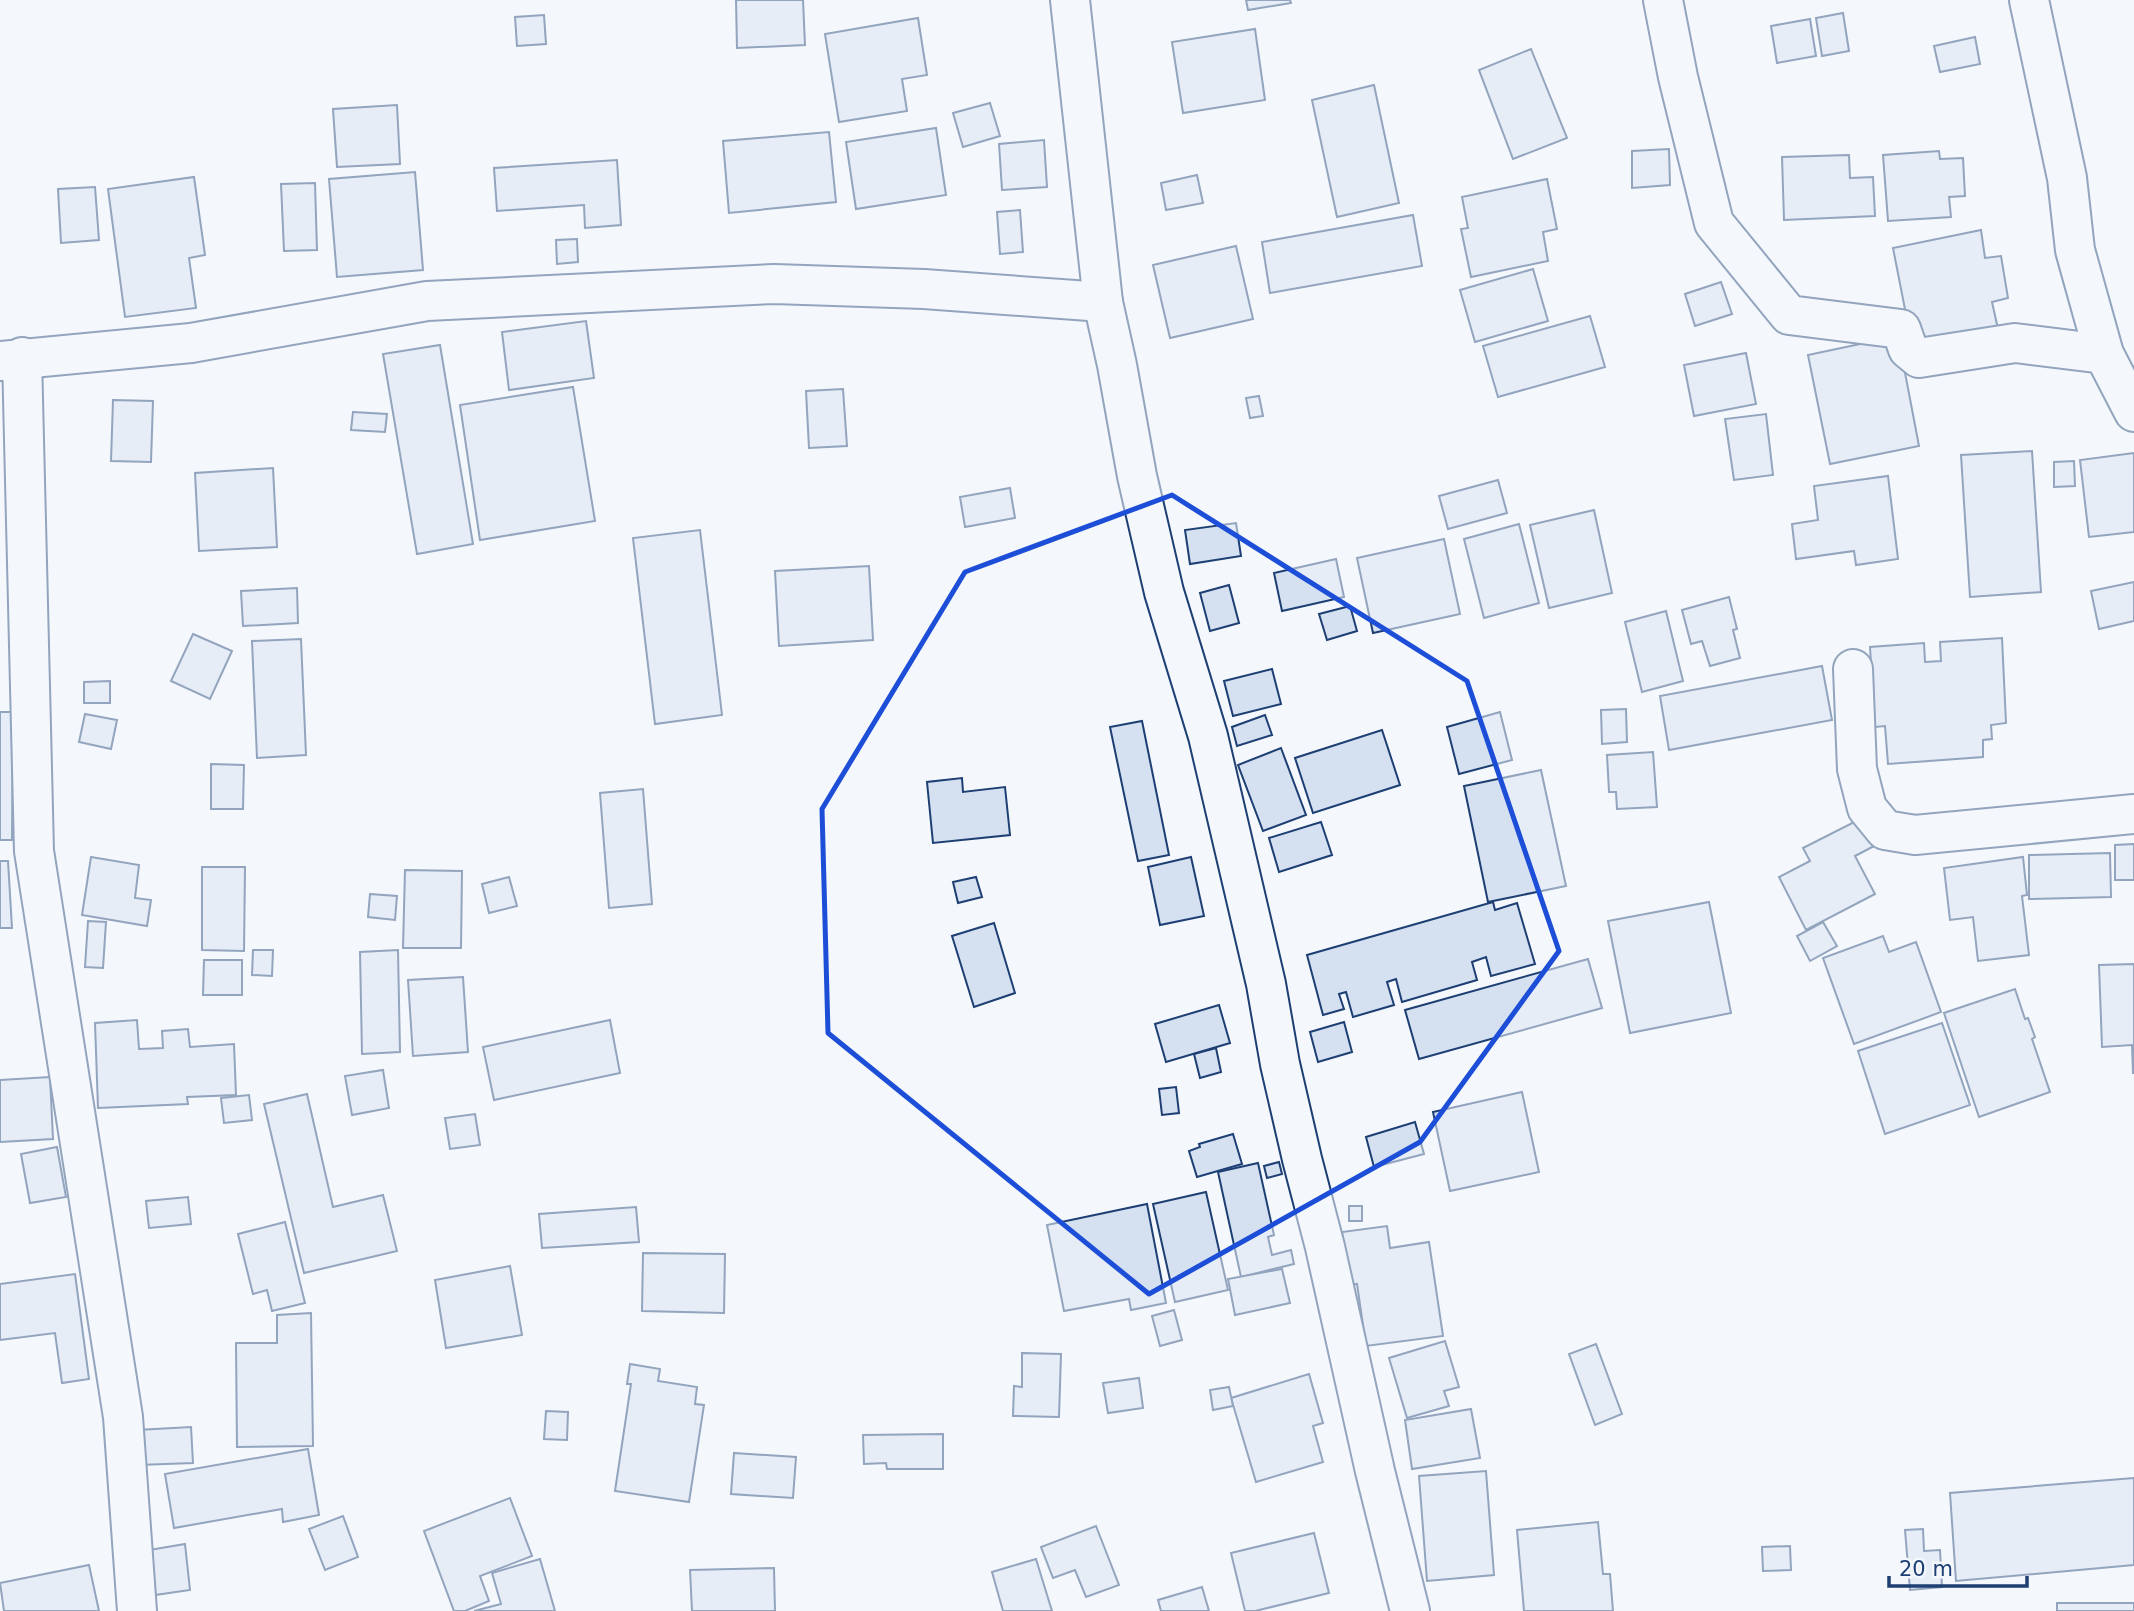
<svg xmlns="http://www.w3.org/2000/svg" width="2134" height="1611" viewBox="0 0 2134 1611" font-family="'DejaVu Sans',sans-serif">
<style>
.building{fill:#d5e0f0;stroke:#1d3f73;stroke-width:2}
.lines{fill:none;stroke-linecap:round;stroke-linejoin:round}
.minor-casing{stroke:#1d3f73;stroke-width:42}
.minor{stroke:#f4f7fb;stroke-width:38}
.marked{fill:none;stroke:#1d4ed8;stroke-width:5;stroke-linejoin:round}
</style>
<rect width="100%" height="100%" fill="#f4f7fb"/>
<!-- building -->
<g class="building">
<path d="M736,0H803L805,45L737,48Z"/>
<path d="M1246,0H1290L1291,3L1248,10Z"/>
<path d="M1843,13L1849,51L1822,56L1816,18Z"/>
<path d="M544,15L546,44L517,46L515,17Z"/>
<path d="M918,18L927,75L902,79L907,111L839,122L825,34Z"/>
<path d="M1810,19L1816,56L1777,63L1771,26Z"/>
<path d="M1255,29L1265,100L1183,113L1172,42Z"/>
<path d="M1975,37L1980,64L1940,72L1934,46Z"/>
<path d="M1531,49L1567,138L1513,159L1479,70Z"/>
<path d="M1374,85L1399,203L1337,217L1312,100Z"/>
<path d="M990,103L1000,136L963,147L953,113Z"/>
<path d="M397,105L400,164L337,167L333,109Z"/>
<path d="M936,128L946,195L856,209L846,142Z"/>
<path d="M829,132L836,202L729,213L723,141Z"/>
<path d="M1044,140L1047,187L1002,190L999,144Z"/>
<path d="M1669,149L1670,185L1632,188V151Z"/>
<path d="M1939,151L1940,159L1963,158L1965,196L1949,197L1951,217L1888,221L1883,155Z"/>
<path d="M1849,155L1850,178L1873,177L1875,216L1784,220L1782,157Z"/>
<path d="M617,160L621,225L585,228L584,205L497,211L494,168Z"/>
<path d="M415,172L423,270L337,277L329,179Z"/>
<path d="M1197,175L1203,203L1166,210L1161,183Z"/>
<path d="M194,177L205,255L189,258L196,308L125,317L108,189Z"/>
<path d="M1547,179L1557,229L1543,232L1548,261L1471,277L1461,229L1468,228L1462,197Z"/>
<path d="M315,183L317,250L284,251L281,184Z"/>
<path d="M95,187L99,240L61,243L58,189Z"/>
<path d="M1020,210L1023,252L1000,254L997,212Z"/>
<path d="M1413,215L1422,266L1270,293L1262,242Z"/>
<path d="M1981,230L1985,258L2001,256L2008,298L1992,302L1998,329L1912,345L1893,248Z"/>
<path d="M577,239L578,262L557,264L556,240Z"/>
<path d="M1236,246L1253,319L1170,338L1153,265Z"/>
<path d="M1533,269L1548,321L1475,342L1460,290Z"/>
<path d="M1721,282L1732,314L1695,326L1685,294Z"/>
<path d="M1590,316L1605,367L1498,397L1483,346Z"/>
<path d="M586,321L594,378L509,390L502,332Z"/>
<path d="M1898,336L1919,446L1830,464L1808,355Z"/>
<path d="M440,345L473,544L417,554L383,354Z"/>
<path d="M1746,353L1756,404L1694,416L1684,365Z"/>
<path d="M573,387L595,521L480,540L460,405Z"/>
<path d="M843,389L847,446L809,448L806,391Z"/>
<path d="M1259,396L1263,416L1250,418L1246,398Z"/>
<path d="M113,400L153,401L151,462L111,461Z"/>
<path d="M353,412L387,414L385,432L351,430Z"/>
<path d="M1766,414L1773,475L1734,480L1725,419Z"/>
<path d="M2032,451L2041,592L1970,597L1961,455Z"/>
<path d="M2134,453V532L2089,537L2080,460Z"/>
<path d="M2074,461L2075,486L2054,487V462Z"/>
<path d="M273,468L277,547L199,551L195,473Z"/>
<path d="M1888,476L1898,559L1856,565L1854,551L1796,559L1792,524L1818,520L1814,486Z"/>
<path d="M1498,480L1507,513L1448,529L1439,496Z"/>
<path d="M1010,488L1015,518L965,527L960,497Z"/>
<path d="M1594,510L1612,593L1549,608L1530,525Z"/>
<path d="M1236,523L1241,556L1190,564L1185,530Z"/>
<path d="M1519,524L1539,603L1484,618L1464,539Z"/>
<path d="M700,530L722,715L655,724L633,538Z"/>
<path d="M1444,539L1460,614L1373,633L1357,558Z"/>
<path d="M1336,559L1344,597L1282,611L1274,573Z"/>
<path d="M869,566L873,640L779,646L775,571Z"/>
<path d="M2134,582V621L2099,629L2091,591Z"/>
<path d="M1229,585L1239,623L1210,631L1200,593Z"/>
<path d="M297,588L298,623L243,626L241,591Z"/>
<path d="M1729,597L1737,629L1733,630L1740,658L1710,666L1702,641L1691,644L1682,610Z"/>
<path d="M1350,606L1357,631L1327,640L1319,614Z"/>
<path d="M1666,611L1683,681L1642,692L1625,622Z"/>
<path d="M193,634L232,651L210,699L171,681Z"/>
<path d="M2002,638L2006,723L1991,725L1992,739L1983,740V757L1888,764L1885,726L1875,727L1870,647L1924,643L1925,662L1941,661L1940,642Z"/>
<path d="M301,639L306,755L257,758L252,641Z"/>
<path d="M1822,666L1832,720L1669,750L1660,696Z"/>
<path d="M1272,669L1281,704L1233,716L1224,681Z"/>
<path d="M110,681V703H84V682Z"/>
<path d="M1626,709L1627,742L1602,744L1601,710Z"/>
<path d="M0,712H13L12,840H0Z"/>
<path d="M1500,712L1512,760L1459,774L1447,727Z"/>
<path d="M85,714L117,720L111,749L79,742Z"/>
<path d="M1265,715L1272,735L1237,746L1232,727Z"/>
<path d="M1142,721L1169,855L1138,861L1110,727Z"/>
<path d="M1382,730L1400,785L1313,813L1295,758Z"/>
<path d="M1281,748L1306,815L1263,831L1238,765Z"/>
<path d="M1653,752L1657,807L1617,809L1616,792H1609L1607,755Z"/>
<path d="M211,764L244,765L243,809H211Z"/>
<path d="M1541,770L1566,886L1488,902L1464,786Z"/>
<path d="M962,778L963,792L1005,787L1010,835L933,843L927,782Z"/>
<path d="M643,789L652,904L609,908L600,793Z"/>
<path d="M1864,817L1878,844L1855,856L1875,894L1806,930L1779,877L1810,861L1803,848Z"/>
<path d="M1321,822L1332,855L1279,872L1269,838Z"/>
<path d="M2134,844V880H2115V845Z"/>
<path d="M2110,853L2111,897L2029,899V855Z"/>
<path d="M91,857L139,865L135,898L151,900L147,926L82,915Z"/>
<path d="M1191,857L1204,916L1160,925L1148,867Z"/>
<path d="M2023,857L2027,895L2022,896L2029,955L1978,961L1973,917L1950,920L1944,868Z"/>
<path d="M0,861H8L12,928H0Z"/>
<path d="M202,867H245L244,951L202,950Z"/>
<path d="M405,870L462,871L461,948H403Z"/>
<path d="M509,877L517,906L489,913L482,884Z"/>
<path d="M976,877L982,897L958,903L953,882Z"/>
<path d="M370,894L397,896L395,920L368,917Z"/>
<path d="M1493,902L1495,910L1517,903L1535,964L1491,976L1486,957L1472,962L1477,980L1402,1002L1396,979L1387,982L1394,1005L1353,1017L1346,992L1339,994L1344,1009L1323,1015L1307,955Z"/>
<path d="M1709,902L1731,1013L1630,1033L1608,921Z"/>
<path d="M88,921L106,922L103,968L85,967Z"/>
<path d="M1823,922L1837,946L1810,961L1797,936Z"/>
<path d="M994,923L1015,993L974,1007L952,936Z"/>
<path d="M1883,936L1889,952L1916,942L1941,1012L1854,1044L1823,958Z"/>
<path d="M253,950H273L272,976L252,975Z"/>
<path d="M398,950L400,1052L362,1054L360,952Z"/>
<path d="M1588,959L1602,1008L1419,1059L1405,1010Z"/>
<path d="M204,960H242V995H203Z"/>
<path d="M2134,964V1073H2133L2132,1045L2102,1047L2099,965Z"/>
<path d="M463,977L468,1052L413,1056L408,980Z"/>
<path d="M2015,989L2025,1019L2028,1018L2035,1037L2032,1039L2050,1092L1979,1117L1944,1013Z"/>
<path d="M1219,1005L1230,1043L1166,1062L1155,1024Z"/>
<path d="M137,1020L139,1049L163,1048L162,1031L188,1029L190,1047L234,1044L236,1095L187,1097L188,1104L98,1108L95,1023Z"/>
<path d="M610,1020L620,1073L494,1100L483,1047Z"/>
<path d="M1344,1022L1352,1052L1318,1062L1310,1032Z"/>
<path d="M1942,1023L1970,1105L1885,1134L1858,1051Z"/>
<path d="M1216,1048L1221,1072L1200,1078L1194,1054Z"/>
<path d="M383,1070L389,1108L352,1115L345,1076Z"/>
<path d="M50,1077L53,1139L0,1142V1080Z"/>
<path d="M1176,1087L1179,1113L1162,1115L1159,1089Z"/>
<path d="M1522,1092L1539,1172L1450,1191L1433,1112Z"/>
<path d="M307,1094L333,1207L383,1195L397,1251L304,1273L264,1104Z"/>
<path d="M249,1095L252,1120L224,1123L221,1098Z"/>
<path d="M475,1114L480,1145L450,1149L445,1118Z"/>
<path d="M1415,1122L1424,1154L1374,1167L1366,1137Z"/>
<path d="M1233,1134L1242,1164L1197,1177L1189,1151L1200,1147L1199,1144Z"/>
<path d="M57,1147L66,1197L30,1203L21,1154Z"/>
<path d="M1279,1162L1282,1174L1267,1178L1264,1166Z"/>
<path d="M1258,1163L1274,1235L1268,1237L1272,1255L1291,1250L1294,1264L1241,1277L1218,1172Z"/>
<path d="M1206,1192L1228,1290L1175,1302L1153,1204Z"/>
<path d="M188,1197L191,1224L149,1228L146,1201Z"/>
<path d="M1147,1204L1166,1303L1131,1310L1129,1299L1064,1311L1047,1225Z"/>
<rect x="1349" y="1206" width="13" height="15"/>
<path d="M636,1207L639,1242L542,1248L539,1214Z"/>
<path d="M285,1222L305,1303L272,1311L267,1290L253,1294L238,1234Z"/>
<path d="M1387,1226L1390,1248L1429,1242L1443,1336L1366,1346L1357,1284L1350,1285L1342,1232Z"/>
<path d="M643,1253L725,1254L724,1313L642,1311Z"/>
<path d="M510,1266L522,1335L446,1348L435,1280Z"/>
<path d="M1282,1269L1290,1303L1235,1315L1228,1279Z"/>
<path d="M75,1274L89,1379L62,1383L55,1333L0,1340V1284Z"/>
<path d="M1174,1310L1182,1340L1160,1346L1152,1316Z"/>
<path d="M311,1313L313,1446L237,1447L236,1343H277V1315Z"/>
<path d="M1445,1341L1459,1387L1444,1391L1449,1406L1407,1418L1389,1358Z"/>
<path d="M1596,1344L1622,1414L1595,1425L1569,1354Z"/>
<path d="M1022,1353L1061,1354L1059,1417L1013,1416L1014,1386L1022,1387Z"/>
<path d="M630,1364L660,1369L658,1381L697,1387L695,1404L704,1405L689,1502L615,1491L631,1384H627Z"/>
<path d="M1309,1374L1323,1423L1313,1426L1323,1462L1256,1482L1231,1398Z"/>
<path d="M1139,1378L1143,1408L1108,1413L1103,1383Z"/>
<path d="M1229,1387L1233,1406L1213,1410L1210,1390Z"/>
<path d="M1471,1409L1480,1458L1412,1469L1405,1420Z"/>
<path d="M546,1411L568,1412L567,1440L544,1439Z"/>
<path d="M191,1427L193,1463L138,1465L137,1430Z"/>
<path d="M943,1434V1469H887L886,1463L864,1464L863,1435Z"/>
<path d="M308,1449L319,1515L283,1522L282,1509L174,1528L165,1474Z"/>
<path d="M734,1453L796,1457L793,1498L731,1494Z"/>
<path d="M1486,1471L1494,1575L1427,1581L1419,1476Z"/>
<path d="M2134,1478V1565L1956,1581L1950,1493Z"/>
<path d="M510,1498L532,1556L480,1576L489,1601L465,1611H454L424,1531Z"/>
<path d="M343,1516L358,1557L325,1570L309,1529Z"/>
<path d="M1598,1522L1603,1574H1610L1613,1611H1524L1517,1530Z"/>
<path d="M1096,1526L1119,1585L1086,1597L1075,1570L1053,1578L1041,1547Z"/>
<path d="M1923,1529L1924,1551L1940,1550L1942,1587L1910,1590L1905,1530Z"/>
<path d="M1314,1533L1329,1593L1255,1611H1245L1231,1553Z"/>
<path d="M185,1544L190,1590L155,1595L149,1550Z"/>
<path d="M1790,1546L1791,1570L1763,1571L1762,1547Z"/>
<path d="M540,1559L555,1611H474L501,1604L492,1573Z"/>
<path d="M1036,1559L1052,1611H1003L992,1572Z"/>
<path d="M89,1565L99,1611H4L0,1583Z"/>
<path d="M774,1568L775,1611H692L690,1570Z"/>
<path d="M1202,1587L1209,1611H1161L1158,1600Z"/>
<rect x="2057" y="1603" width="77" height="8"/>
</g>
<g class="lines">
<defs>
<g id="minor">
<path d="M1070,0L1103,302"/>
<path d="M1663,0L1678,77L1714,223L1789,315L1901,329L1908,349L1919,358L2015,343L2104,354"/>
<path d="M2029,0L2067,178L2075,250L2104,354L2134,412"/>
<path d="M22,357L34,851L123,1417L137,1611"/>
<path d="M0,361L191,343L427,301L774,284L924,289L1103,302L1117,365L1137,476L1164,592L1208,736L1266,984L1280,1064L1302,1159L1325,1247L1375,1471L1410,1611"/>
<path d="M1853,669L1857,769L1867,808L1885,830L1915,835L2134,814"/>
</g>
</defs>
<!-- minor casing -->
<use href="#minor" class="minor-casing"/>
<!-- minor -->
<use href="#minor" class="minor"/>
</g>
<!-- marked area -->
<path d="M0 0H2134V1611H0ZM1172,495L1467,681L1559,951L1420,1142L1149,1294L828,1033L822,809L965,572Z" fill="#f4f7fb" fill-opacity=".55" fill-rule="evenodd"/>
<path class="marked" d="M1172,495L1467,681L1559,951L1420,1142L1149,1294L828,1033L822,809L965,572Z"/>
<!-- scale -->
<path d="M1889 1576v10h138v-10" fill="none" stroke="#1d3f73" stroke-width="3.5"/>
<text x="1899" y="1576" font-size="21" fill="#1d3f73" stroke="#f4f7fb" stroke-width="5" paint-order="stroke">20 m</text>
</svg>
